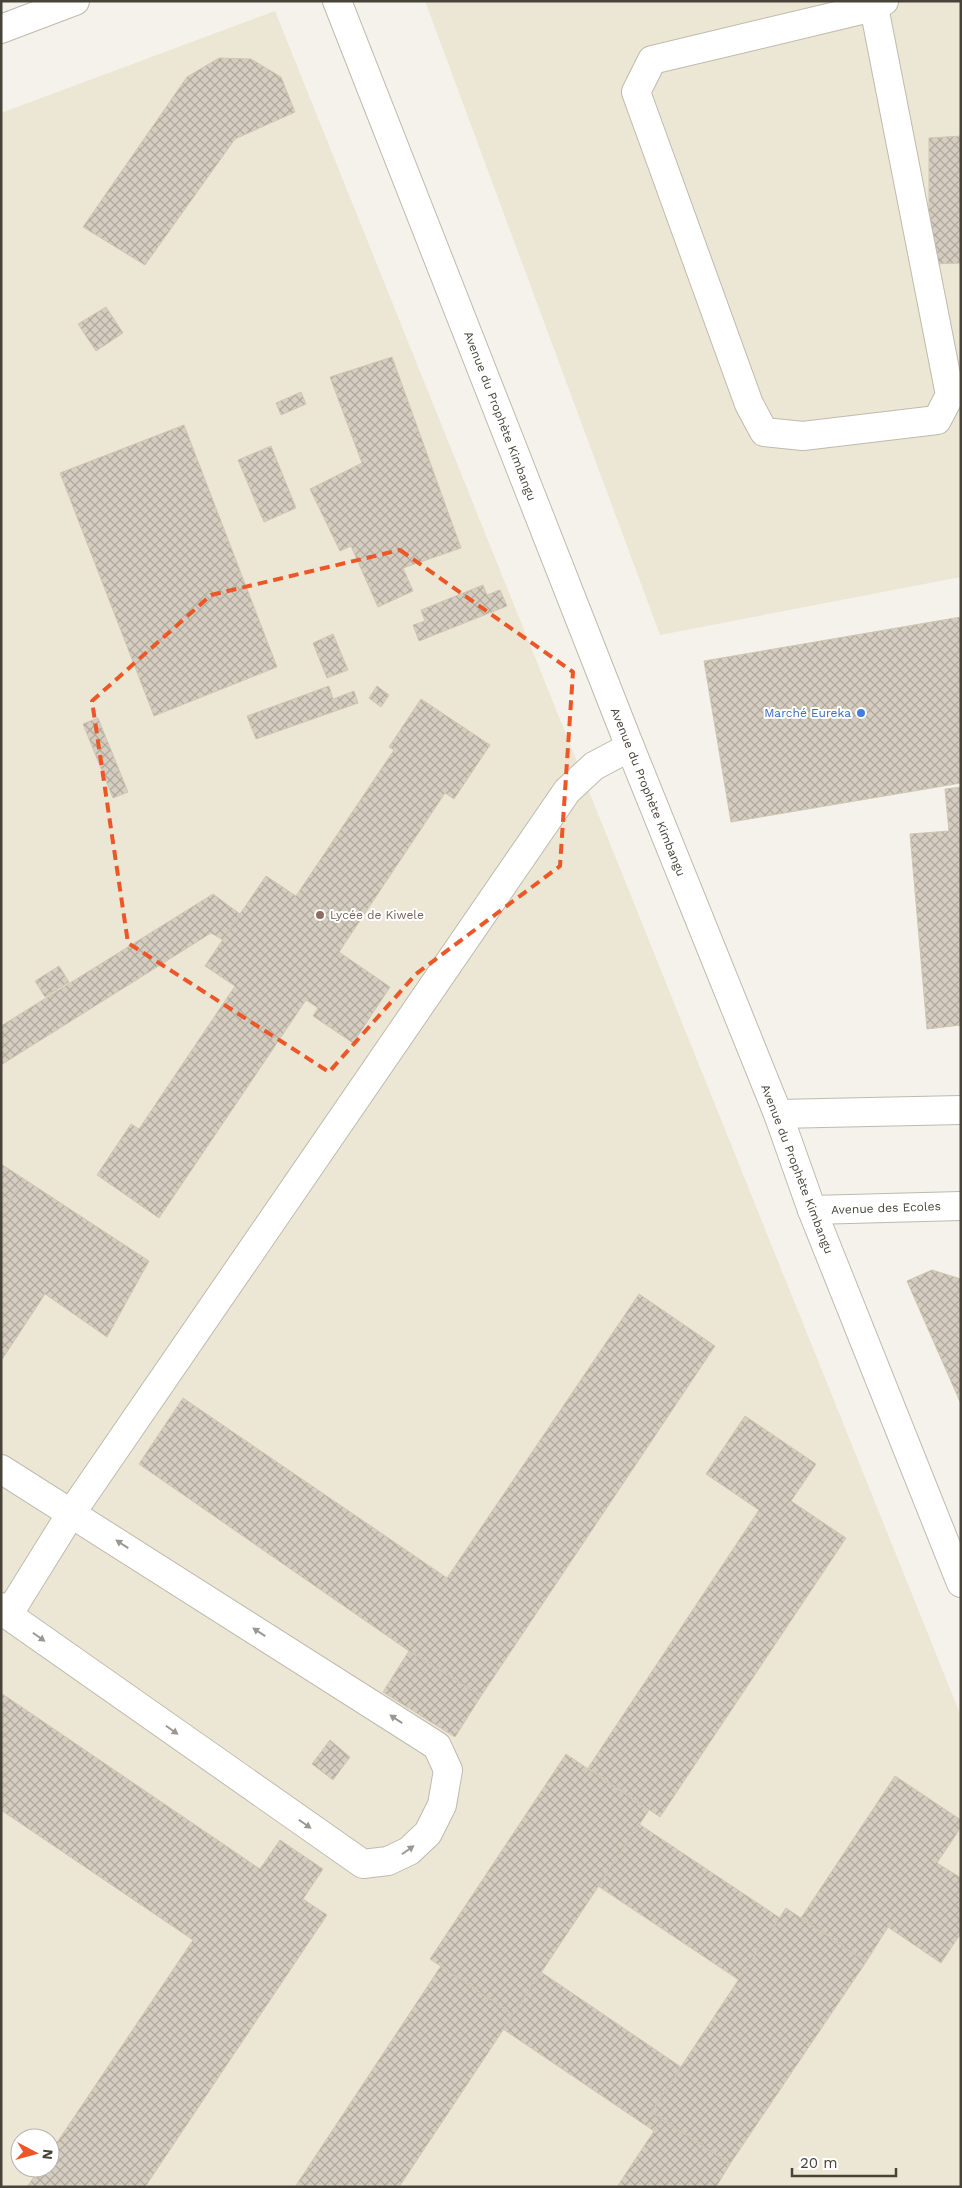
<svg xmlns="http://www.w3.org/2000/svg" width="962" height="2188" viewBox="0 0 962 2188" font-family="'Work Sans',sans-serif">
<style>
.education{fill:#ece7d5;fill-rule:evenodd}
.building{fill:url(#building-cross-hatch);stroke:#cfc7b3}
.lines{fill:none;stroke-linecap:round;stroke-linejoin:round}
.minor-casing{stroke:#bfbaad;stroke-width:30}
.minor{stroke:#fff;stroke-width:28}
.oneway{fill:#9a9892}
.marked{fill:none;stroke:#ec5728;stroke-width:4;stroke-dasharray:10 6;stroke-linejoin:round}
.shop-dot{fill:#3f7fe0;stroke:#fff;stroke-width:2}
.education-dot{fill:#8d6e63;stroke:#fff;stroke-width:2}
.labels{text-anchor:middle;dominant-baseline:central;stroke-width:4;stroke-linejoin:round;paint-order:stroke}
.street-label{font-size:12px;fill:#474338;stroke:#fff}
.shop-label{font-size:12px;fill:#366cbe;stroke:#fff;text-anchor:end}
.education-label{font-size:12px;fill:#785e54;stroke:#fff;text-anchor:start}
</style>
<defs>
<pattern id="building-cross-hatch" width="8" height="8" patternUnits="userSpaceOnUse" patternTransform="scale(1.25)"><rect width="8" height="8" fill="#d5cec0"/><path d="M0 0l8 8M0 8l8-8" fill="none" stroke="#afa99d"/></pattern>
</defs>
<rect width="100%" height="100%" fill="#f4f2ea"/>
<!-- education -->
<g class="education">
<path d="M425,1H961V577L660,635Z"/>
<path d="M275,11L961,1716V2187H1V113ZM20,2138H50V2168H20Z"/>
</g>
<!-- building -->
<g class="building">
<path d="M219,58L251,59L281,77L295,112L235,139L145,265L83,227L187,77Z"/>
<path d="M961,136V263L929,264V138Z"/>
<path d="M106,307L123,333L96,351L78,324Z"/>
<path d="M392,357L461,548L403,568L413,591L378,607L351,546L340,551L310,489L362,463L330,377Z"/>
<path d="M301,392L306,404L281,415L276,403Z"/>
<path d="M184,425L277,667L154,716L60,473Z"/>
<path d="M271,446L296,508L264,522L238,460Z"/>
<path d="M483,585L487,595L500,590L507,606L419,641L413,625L425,621L421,610Z"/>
<path d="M961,617V783L731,822L704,661Z"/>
<path d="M333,634L348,670L327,678L313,643Z"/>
<path d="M329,686L333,699L354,691L358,703L256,739L247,716Z"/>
<path d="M377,686L389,695L381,707L369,698Z"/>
<path d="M421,699L490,745L454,799L445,793L339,952L390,987L353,1043L313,1016L318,1008L306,1000L159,1218L97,1175L131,1124L139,1129L235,986L205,966L240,914L266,876L296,896L394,750L389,747Z"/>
<path d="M98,718L128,792L113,798L83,724Z"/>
<path d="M961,787V1025L927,1029L910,834L949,831L945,789Z"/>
<path d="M213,894L240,914L223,940L211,933L1,1065V1026Z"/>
<path d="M59,966L69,982L45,997L35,981Z"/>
<path d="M1,1164L24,1179L1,1214Z"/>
<path d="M24,1179L149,1261L107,1337L45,1294L1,1361V1214Z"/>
<path d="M932,1270L961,1279V1404L907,1281Z"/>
<path d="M639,1294L715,1346L481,1696L409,1651L139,1464L183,1398L447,1578Z"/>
<path d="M745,1416L816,1464L791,1501L846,1538L660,1817L588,1768L759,1510L706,1474Z"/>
<path d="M409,1651L481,1696L455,1737L383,1692Z"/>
<path d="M1,1693L260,1869L280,1840L323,1869L303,1899L327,1915L145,2187H27L40,2168H50V2153L193,1940L1,1810Z"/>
<path d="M330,1740L350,1757L333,1780L312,1764Z"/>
<path d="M566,1754L649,1810L513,2015L430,1959Z"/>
<path d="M895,1776L961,1820V1827L937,1863L961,1878V1933L941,1963L888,1927L866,1962L801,1918Z"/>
<path d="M639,1824L780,1918L739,1980L598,1886Z"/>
<path d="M786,1908L866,1962L730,2164L651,2112Z"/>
<path d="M441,1966L513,2015L399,2187H295Z"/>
<path d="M541,1972L681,2067L651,2112L662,2119L654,2131L503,2029Z"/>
<path d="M662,2119L730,2164L716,2187H617Z"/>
</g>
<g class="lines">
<defs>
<g id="minor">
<path d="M337,1L630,747L778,1114L812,1210L961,1583"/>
<path d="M874,7L950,395L937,420L803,436L764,432L749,404L636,92L652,60L874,7L884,1"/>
<path d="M1,29L75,1"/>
<path d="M778,1114L961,1110"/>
<path d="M812,1210L961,1206"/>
<path d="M1,1469L437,1746L448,1770L442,1805L428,1833L409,1851L388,1861L363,1864L8,1615L1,1607"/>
<path d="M8,1615L72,1512L567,791L594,766L630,747"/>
</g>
</defs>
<!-- minor casing -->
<use href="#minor" class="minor-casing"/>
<!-- minor -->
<use href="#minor" class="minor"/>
</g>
<!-- one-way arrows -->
<defs><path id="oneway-solid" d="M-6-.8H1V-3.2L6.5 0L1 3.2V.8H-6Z" transform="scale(1.25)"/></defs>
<g class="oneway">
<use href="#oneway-solid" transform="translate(122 1544) rotate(-147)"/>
<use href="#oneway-solid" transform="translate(259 1632) rotate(-147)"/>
<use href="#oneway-solid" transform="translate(39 1637) rotate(35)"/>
<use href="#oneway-solid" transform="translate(396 1719) rotate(-147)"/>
<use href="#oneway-solid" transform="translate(172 1730) rotate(35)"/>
<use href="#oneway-solid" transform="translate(305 1824) rotate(35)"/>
<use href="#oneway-solid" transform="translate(408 1850) rotate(-35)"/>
</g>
<!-- marked area -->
<path class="marked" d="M400,550L573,672L560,866L416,974L329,1072L128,943L92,701L211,595Z"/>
<!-- markers -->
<circle class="shop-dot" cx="861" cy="713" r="5"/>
<circle class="education-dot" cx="320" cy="915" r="5"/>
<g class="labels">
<!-- street labels -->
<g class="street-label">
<text transform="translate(500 416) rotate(69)">Avenue du Prophète Kimbangu</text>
<text transform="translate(648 792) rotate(68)">Avenue du Prophète Kimbangu</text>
<text transform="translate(797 1169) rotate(69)">Avenue du Prophète Kimbangu</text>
<text transform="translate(886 1208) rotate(-2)">Avenue des Ecoles</text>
</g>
<!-- shop labels -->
<g class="shop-label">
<text x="851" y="713">Marché Eureka</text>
</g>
<!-- education labels -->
<g class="education-label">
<text x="330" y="915">Lycée de Kiwele</text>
</g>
</g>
<!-- border -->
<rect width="962" height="2188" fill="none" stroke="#474338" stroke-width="5"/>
<!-- north arrow -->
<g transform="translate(35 2153) rotate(96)"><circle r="24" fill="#ffffff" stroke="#b5b4af"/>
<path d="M0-4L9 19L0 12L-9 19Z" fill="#ec5728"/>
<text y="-8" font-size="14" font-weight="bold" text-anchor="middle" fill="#474338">N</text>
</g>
<!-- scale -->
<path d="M792 2168v8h104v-8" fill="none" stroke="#474338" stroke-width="2.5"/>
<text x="800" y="2168" font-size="15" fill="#474338" stroke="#ffffff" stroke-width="4" paint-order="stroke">20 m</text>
</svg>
